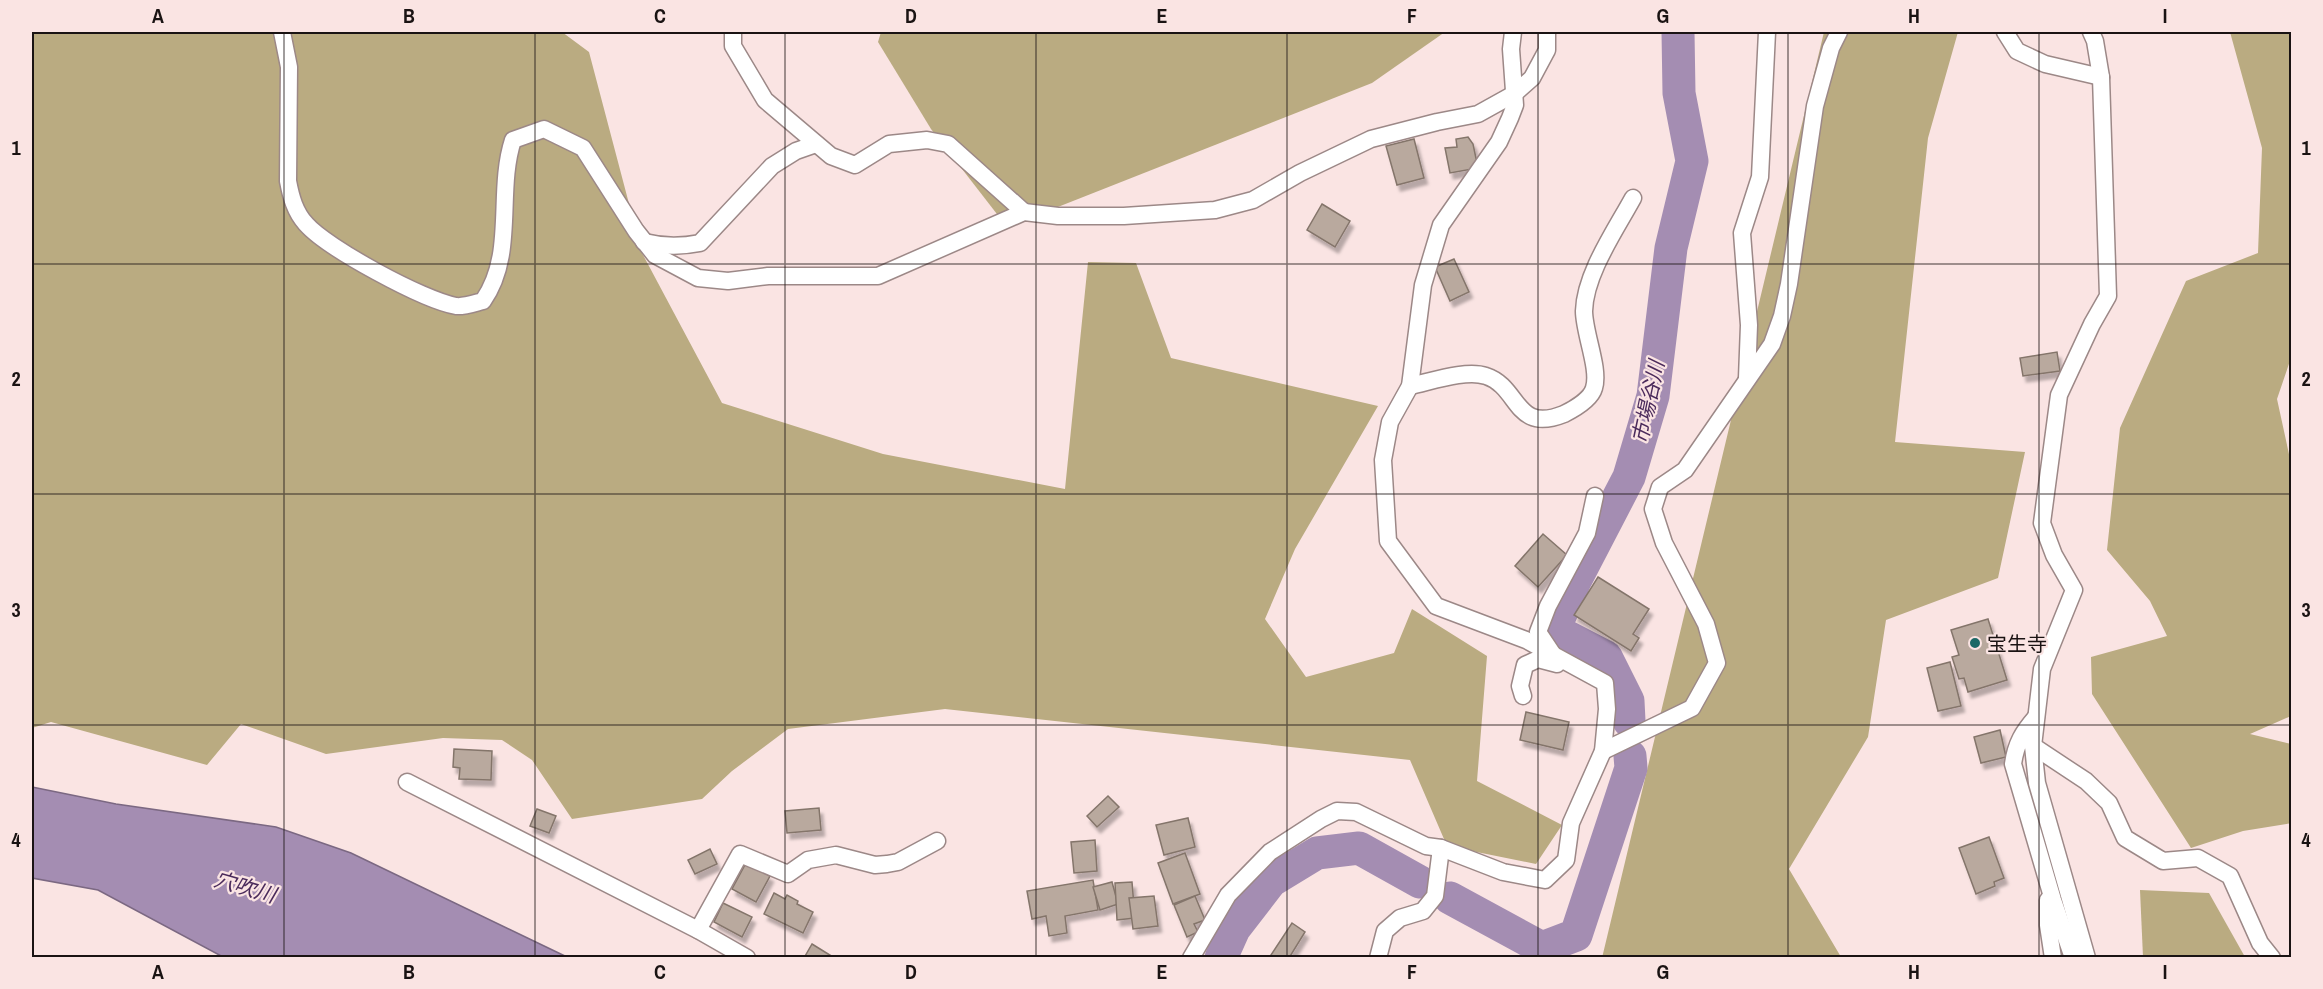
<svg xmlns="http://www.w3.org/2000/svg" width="2323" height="989" viewBox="0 0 2323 989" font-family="'Archivo Narrow','Noto Sans JP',sans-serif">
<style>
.forest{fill:#baab81}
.water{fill:#a48db2;stroke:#7b6882;stroke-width:1.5}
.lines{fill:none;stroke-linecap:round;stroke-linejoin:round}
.river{stroke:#a48db2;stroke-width:33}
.building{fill:#b9a99e;stroke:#84756b;stroke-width:1.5;filter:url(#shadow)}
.street-casing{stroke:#9c8887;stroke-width:19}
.street{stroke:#fff;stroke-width:16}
.grid{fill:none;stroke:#1a1313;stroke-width:1.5;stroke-opacity:0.55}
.poi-dot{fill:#1b6866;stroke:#fae4e3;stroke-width:2}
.labels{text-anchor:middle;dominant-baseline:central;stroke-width:4.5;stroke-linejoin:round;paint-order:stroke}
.poi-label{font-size:20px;fill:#1a1313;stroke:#fae4e3;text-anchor:start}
.water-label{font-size:21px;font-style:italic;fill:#4a2a5b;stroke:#fae4e3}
.neatline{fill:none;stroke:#1a1313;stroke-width:2}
.grid-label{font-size:20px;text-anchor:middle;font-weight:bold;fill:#1a1313}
</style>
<defs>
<filter id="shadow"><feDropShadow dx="3.5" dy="6" stdDeviation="1.5" flood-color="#0004"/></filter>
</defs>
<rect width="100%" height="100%" fill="#fae4e3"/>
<!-- forest -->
<g class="forest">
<path d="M32,32H562L589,52L642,253L722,403L883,454L1065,489L1088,262L1136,263L1171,358L1378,406L1295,549L1265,619L1306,677L1394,653L1412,609L1487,656L1477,781L1562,825L1536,864L1447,846L1410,760L945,709L788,729L732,771L702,799L572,819L532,760L502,740L443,738L326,754L241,724L207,765L51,722L32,728Z"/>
<path d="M881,32H1445L1372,83L1007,227L931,129L878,42Z"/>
<path d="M1824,32H1958L1928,138L1895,442L2025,452L1998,578L1886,620L1868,737L1789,869L1841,957L1602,958Z"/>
<path d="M2230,32H2291L2292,355L2277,399L2292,468L2291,716L2250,734L2291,744L2292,823L2243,831L2191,848L2092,694L2091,657L2167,636L2150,601L2107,550L2120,428L2186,281L2258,253L2262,148Z"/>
<path d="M2140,890L2209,893L2245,957H2143Z"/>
</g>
<!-- water -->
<path class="water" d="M32,787L116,804L276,827L351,853L567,957H223L98,890L32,878Z"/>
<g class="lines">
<!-- river -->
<g class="river">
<path d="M1629,721L1628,701L1606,657L1554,630L1574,583L1629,477L1653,396L1671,248L1692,161L1679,93L1678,32"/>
<path d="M1450,898L1542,948L1576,935L1631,768L1630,756"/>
<path d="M1221,958L1234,929L1271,881L1317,853L1359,848L1420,882"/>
</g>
</g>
<!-- building -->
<g class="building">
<path d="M1468,137L1473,144L1478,168L1450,173L1445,148L1457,147L1456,139Z"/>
<path d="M1414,139L1424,178L1397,185L1386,146Z"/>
<path d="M1322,204L1350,221L1335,247L1307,230Z"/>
<path d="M1454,259L1469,292L1450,301L1435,267Z"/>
<path d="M2057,352L2060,371L2023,376L2020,358Z"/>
<path d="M1543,534L1567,555L1538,587L1515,566Z"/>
<path d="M1598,577L1649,609L1633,634L1639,638L1631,651L1574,615Z"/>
<path d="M1988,619L2007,680L1968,692L1964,678L1959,679L1952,657L1959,655L1951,630Z"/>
<path d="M1950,662L1961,706L1938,711L1927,668Z"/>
<path d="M1526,712L1569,722L1563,750L1520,740Z"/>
<path d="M2000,730L2006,757L1981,763L1974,737Z"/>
<path d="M454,749L492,751L491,780L459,779L460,768L453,767Z"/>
<path d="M1108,796L1119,807L1097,827L1087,816Z"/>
<path d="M819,808L821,830L787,833L785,811Z"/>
<path d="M537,809L556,816L549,833L530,826Z"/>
<path d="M1188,818L1195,847L1164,855L1156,825Z"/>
<path d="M1989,837L2004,878L1994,882L1995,886L1976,894L1959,848Z"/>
<path d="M1095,840L1097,871L1074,873L1071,842Z"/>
<path d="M710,849L717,864L695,874L688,860Z"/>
<path d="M1185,853L1200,894L1173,904L1158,863Z"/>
<path d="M746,863L770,876L756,902L732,889Z"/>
<path d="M1093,880L1098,910L1065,916L1067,933L1049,936L1046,916L1032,919L1027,891Z"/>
<path d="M1112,882L1118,904L1100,910L1093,887Z"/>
<path d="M1132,882L1135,918L1117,920L1115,883Z"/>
<path d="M774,893L785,899L787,895L798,901L797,904L813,912L803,933L764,914Z"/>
<path d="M1154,896L1158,926L1133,929L1129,898Z"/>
<path d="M1195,896L1205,920L1194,924L1198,932L1187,937L1174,905Z"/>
<path d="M723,903L752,917L742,937L714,922Z"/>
<path d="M1292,923L1305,932L1289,958H1269Z"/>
<path d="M812,944L833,957V958H804Z"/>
</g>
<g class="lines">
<defs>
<g id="street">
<path d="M282,32L289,67L288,181C291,197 295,212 306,224C327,248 423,300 456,306C464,307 475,303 483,301C516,254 496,192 513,140L544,129L583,148L636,231L655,255L698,278L728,281L768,276H878L1024,212L1058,216H1124L1215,210L1253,200L1300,173L1371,139L1437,122L1478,114L1514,94L1532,78L1547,50V32"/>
<path d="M733,32V46L765,100L831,156L855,165L889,144L927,140L948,144L1024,212"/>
<path d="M2005,32L2017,51L2045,64L2101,77"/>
<path d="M644,242C664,247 680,247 700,243L772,166L796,151L816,144"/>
<path d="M1747,378L1749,325L1742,233L1760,177L1767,32"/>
<path d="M1410,386C1430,382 1466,369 1486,376C1520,387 1514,434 1564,414C1574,409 1591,399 1594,388C1600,369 1584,333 1584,311C1585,274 1615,231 1633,198"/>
<path d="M1552,653L1538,632L1548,606L1587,533L1595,496"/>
<path d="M1523,696L1520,686L1525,665L1538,659L1557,664"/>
<path d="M2036,717C2023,732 2016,743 2013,764L2053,900L2073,958"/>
<path d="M2033,746L2086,781L2109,803L2125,838L2163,861L2198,858L2230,876L2260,943L2272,958"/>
<path d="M1603,751L1692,708L1717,663L1706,624L1664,543L1653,509L1660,487L1685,470L1772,344L1782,316L1789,284L1815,106L1831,48L1839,32"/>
<path d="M407,782L698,930L747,958"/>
<path d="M2048,900V925L2053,958"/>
<path d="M698,930L740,854L788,874L808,860L836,855L875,865L887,864L898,862L937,841"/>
<path d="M1191,958L1228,895L1270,852L1321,819L1337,811L1356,812L1426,846L1441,848L1503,872L1545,880L1566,860L1571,823L1603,751L1607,709L1605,683L1526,640L1436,606L1388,541L1383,460L1390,422L1410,386L1423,285L1441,225L1499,142L1510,118L1515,105L1511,49L1513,32"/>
<path d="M1378,958L1385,931L1400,918L1423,911L1435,896L1441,848"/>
<path d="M2087,958L2037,783L2033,746L2042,669L2074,590L2054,555L2042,523L2059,395L2092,324L2108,296L2101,77L2095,41L2091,32"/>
</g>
</defs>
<!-- street casing -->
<use href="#street" class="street-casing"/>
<!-- street -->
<use href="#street" class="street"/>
</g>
<!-- grid -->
<path class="grid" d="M284,32V958M535,32V958M785,32V958M1036,32V958M1287,32V958M1538,32V958M1788,32V958M2039,32V958M32,264H2292M32,494H2292M32,725H2292"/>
<!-- markers -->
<circle class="poi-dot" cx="1975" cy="643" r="6"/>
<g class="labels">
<!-- poi labels -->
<g class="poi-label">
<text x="1987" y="643">宝生寺</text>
</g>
<!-- water labels -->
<g class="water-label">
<text transform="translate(1648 402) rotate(-78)">市場谷川</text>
<text transform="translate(245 887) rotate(16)">穴吹川</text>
</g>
</g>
<!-- border -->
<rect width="2323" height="989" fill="none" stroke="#fae4e3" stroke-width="66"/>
<rect x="33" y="33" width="2257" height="923" class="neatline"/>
<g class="grid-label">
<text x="158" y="23">A</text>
<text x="409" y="23">B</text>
<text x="660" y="23">C</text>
<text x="911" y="23">D</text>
<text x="1162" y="23">E</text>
<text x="1412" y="23">F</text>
<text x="1663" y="23">G</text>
<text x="1914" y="23">H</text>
<text x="2165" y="23">I</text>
<text x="16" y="155">1</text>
<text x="2306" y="155">1</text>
<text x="16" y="386">2</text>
<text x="2306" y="386">2</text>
<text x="16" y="617">3</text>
<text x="2306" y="617">3</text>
<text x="16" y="847">4</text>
<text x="2306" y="847">4</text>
<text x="158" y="979">A</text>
<text x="409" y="979">B</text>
<text x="660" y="979">C</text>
<text x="911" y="979">D</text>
<text x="1162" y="979">E</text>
<text x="1412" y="979">F</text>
<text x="1663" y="979">G</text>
<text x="1914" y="979">H</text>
<text x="2165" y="979">I</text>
</g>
</svg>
